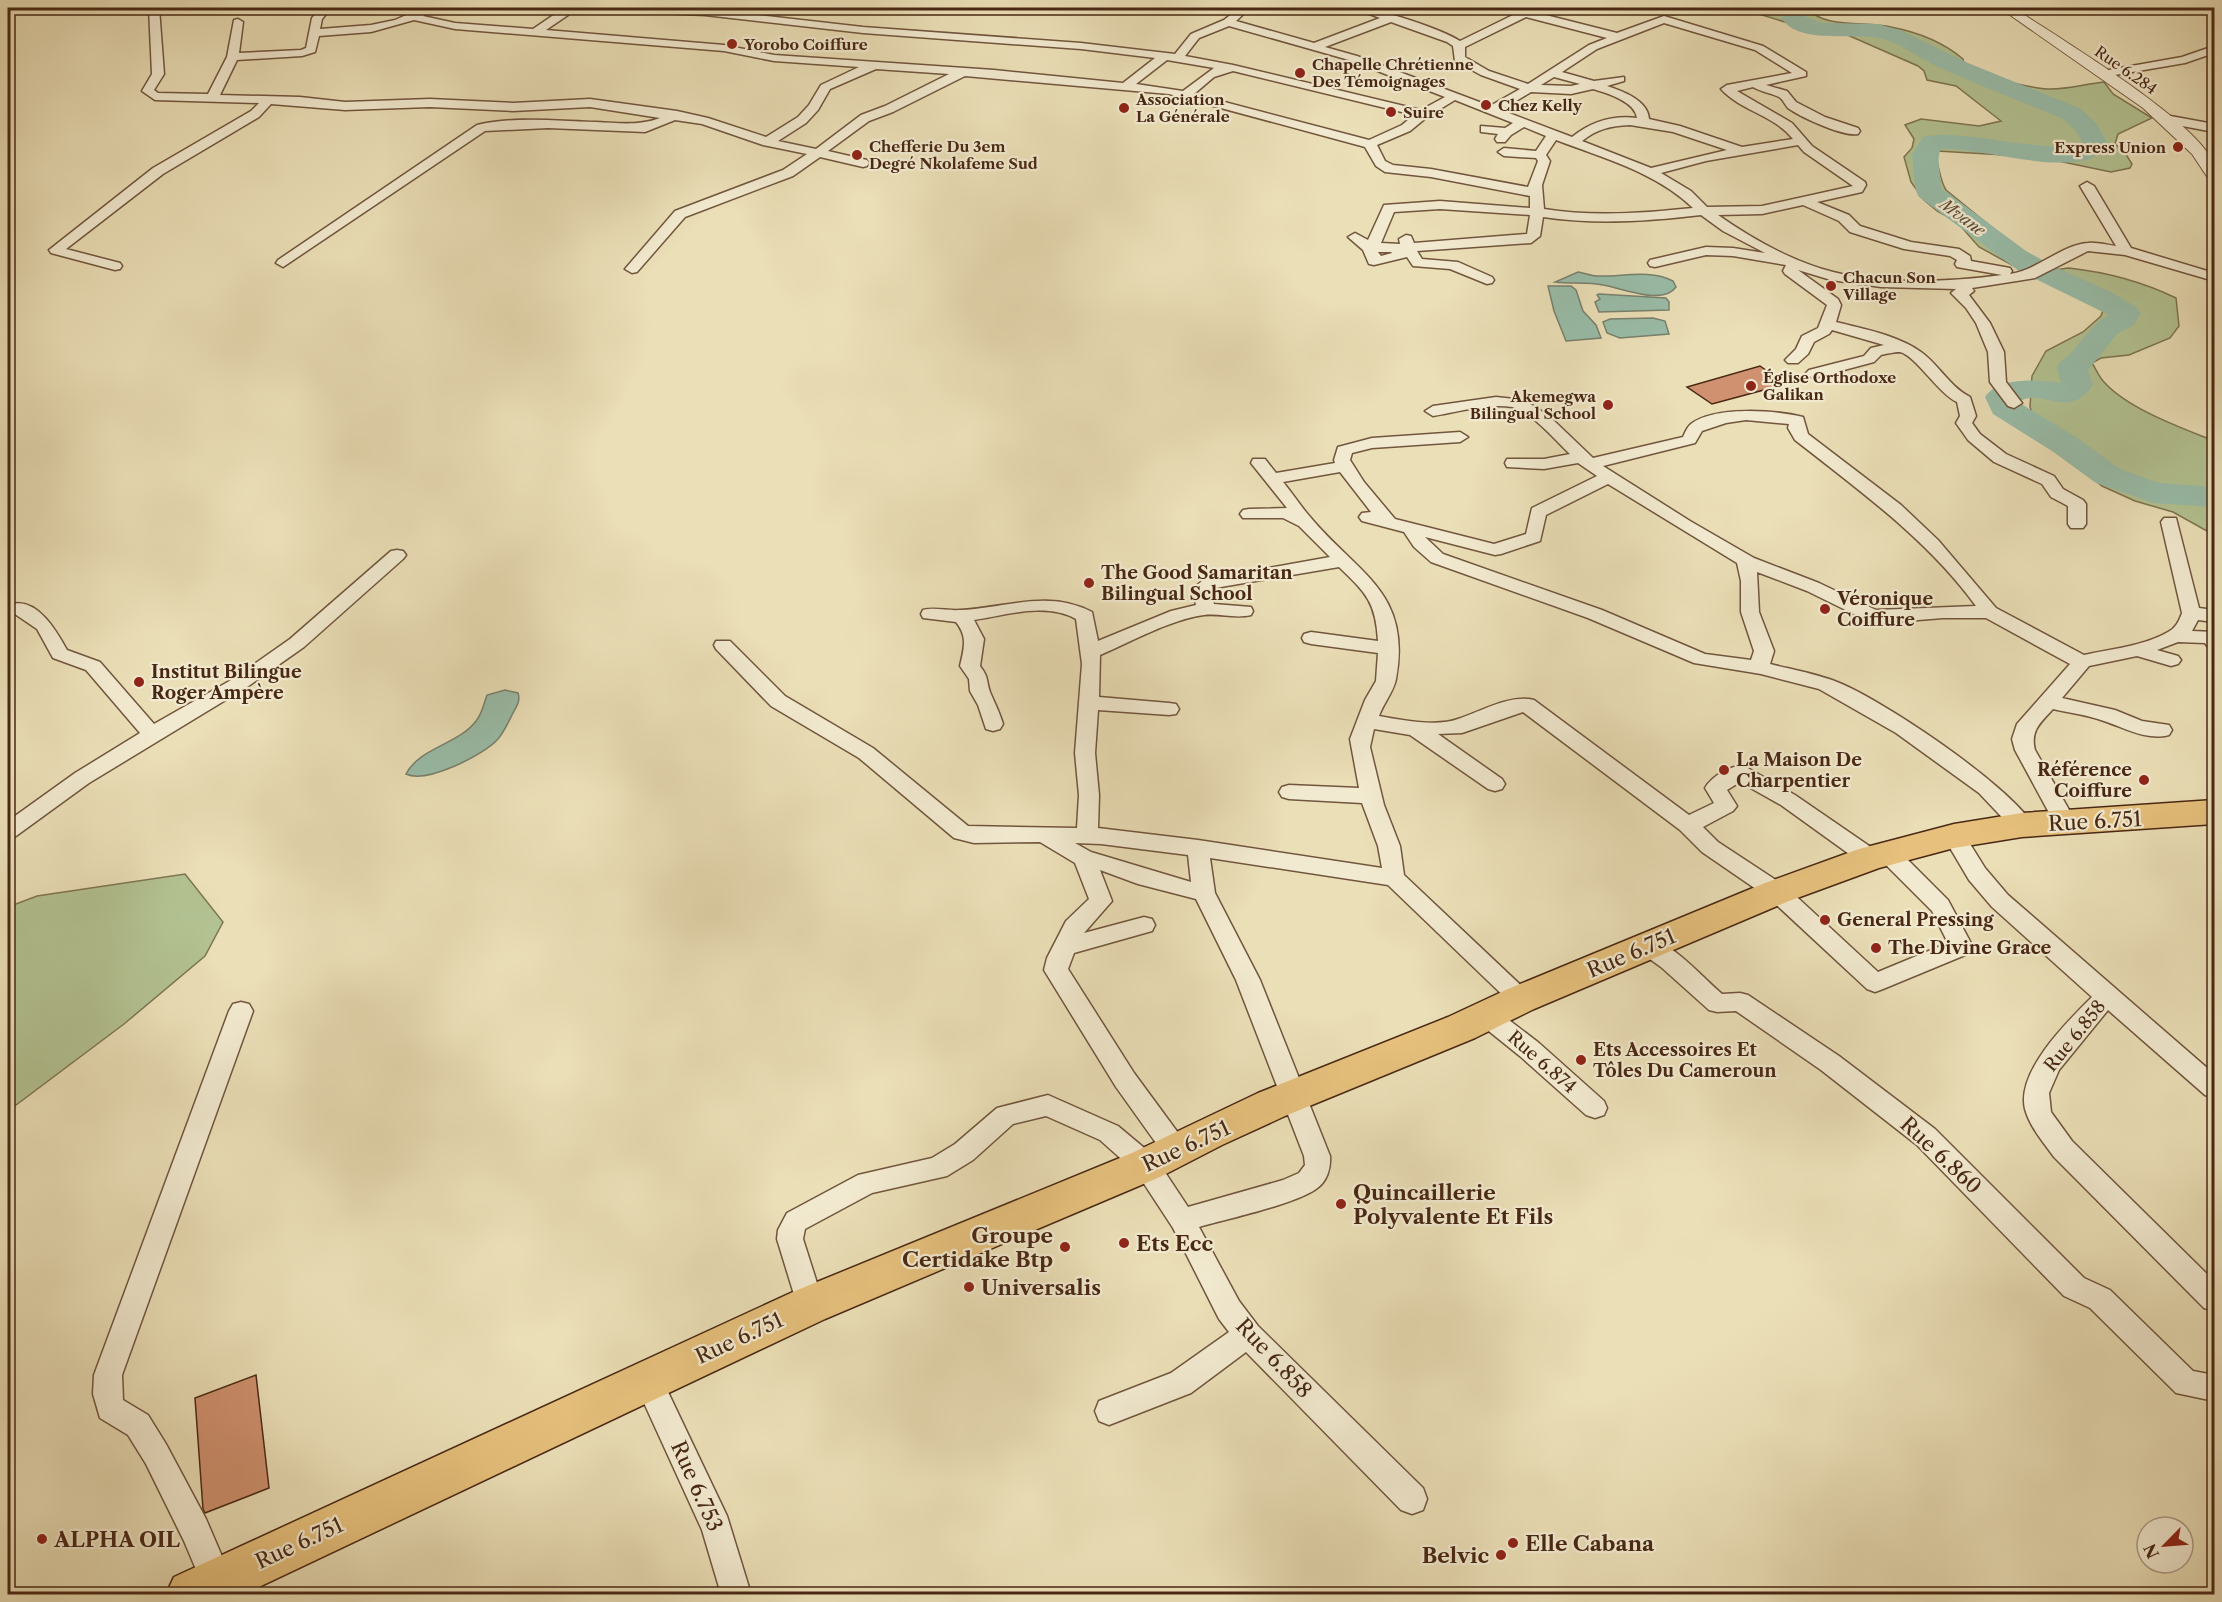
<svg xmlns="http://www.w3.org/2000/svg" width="2222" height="1602" viewBox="0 0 2222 1602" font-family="'Libre Caslon Text',serif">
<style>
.green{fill:#b3c292;stroke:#7e7553;stroke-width:1.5}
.water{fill:#99bda9;stroke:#79816d;stroke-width:1.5}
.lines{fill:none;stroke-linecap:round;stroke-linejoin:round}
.river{fill:#99bda9;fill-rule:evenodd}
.building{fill:#cf916f;stroke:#482814;stroke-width:1.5}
.minor-casing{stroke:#71563d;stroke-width:3}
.tertiary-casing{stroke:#71563d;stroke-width:2}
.primary-casing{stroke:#482814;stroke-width:3}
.minor{fill:#f2ead0;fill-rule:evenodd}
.tertiary{fill:#f2ead0;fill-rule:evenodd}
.primary{fill:#e6c07c;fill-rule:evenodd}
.poi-dot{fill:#8f2418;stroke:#f2ead0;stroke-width:2}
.labels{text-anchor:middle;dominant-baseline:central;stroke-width:4.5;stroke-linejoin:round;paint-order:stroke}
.far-poi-label{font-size:15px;font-weight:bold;fill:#482814;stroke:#f2ead0;text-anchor:start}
.far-street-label{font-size:15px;fill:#482814;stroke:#f2ead0}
.far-water-label{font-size:16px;font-style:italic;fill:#5c4d39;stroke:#f2ead0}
.poi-label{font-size:18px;font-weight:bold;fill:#482814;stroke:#f2ead0;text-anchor:start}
.street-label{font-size:18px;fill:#482814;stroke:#f2ead0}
.near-street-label{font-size:21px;fill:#482814;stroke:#f2ead0}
.near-poi-label{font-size:21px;font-weight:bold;fill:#482814;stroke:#f2ead0;text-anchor:start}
</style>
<rect width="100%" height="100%" fill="#ebdfb7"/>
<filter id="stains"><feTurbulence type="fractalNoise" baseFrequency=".00333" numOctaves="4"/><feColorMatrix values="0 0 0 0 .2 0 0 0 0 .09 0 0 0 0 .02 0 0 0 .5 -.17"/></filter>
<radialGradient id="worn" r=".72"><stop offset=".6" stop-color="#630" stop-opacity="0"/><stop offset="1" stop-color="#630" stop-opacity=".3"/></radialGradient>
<!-- green -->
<g class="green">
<path d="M1661,8H1807C1824,29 1866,21 1891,27C1917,32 1943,42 1963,59L1964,65C1982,76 2025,87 2047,89C2065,90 2085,84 2104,82L2113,94L2152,118L2118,134L2115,144L2124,151L2132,164L2130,168L2111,172L2039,157L1937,151L1934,154C1940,166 1939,179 1946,190C1965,205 2036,266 2055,269C2059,270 2064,268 2069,268C2105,272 2143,282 2176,298L2179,326L2170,338L2129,355L2101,358L2092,363C2096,369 2099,377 2104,382C2128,409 2182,428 2214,441V535L2173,512L2135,501L2102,486L2058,450L2036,424L2030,407L2032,376L2046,351L2083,332L2101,316L2103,310L2089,297L2023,271L1979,247L1957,222L1937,211L1924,200L1911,182L1904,157L1912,148L1914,139L1905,125L1921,119L1979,126L2001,121L1956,86L1927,80L1924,71L1918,66L1843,33L1801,27L1746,10L1714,8L1673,15L1658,11Z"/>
<path d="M185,874L223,922L205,956L124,1024L8,1111V907L37,896Z"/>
</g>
<!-- water -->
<g class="water">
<path d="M1578,272C1585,273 1591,276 1597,276C1623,277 1649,269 1673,281L1676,287C1663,306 1622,288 1603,285C1587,282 1571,284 1555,282Z"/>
<path d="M1548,286H1571L1576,290L1583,311L1596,325L1601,338L1566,341L1554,311Z"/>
<path d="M1599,294L1666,298L1669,302V310L1599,312L1595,302L1600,299L1597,295Z"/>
<path d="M1653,318L1665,321L1669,334L1620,338L1607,333L1603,322L1610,319Z"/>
<path d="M505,690L518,693C521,701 516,707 512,715C508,723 504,732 498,739C484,755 426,784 406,774C420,747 458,745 476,721C482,714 484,703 487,695Z"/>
</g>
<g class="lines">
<!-- river -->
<path class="river" d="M1787,8H1807L1809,11L1805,17L1823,23L1878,24L1902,31L1968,63L2081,109L2096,123L2108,144C2103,152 2092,160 2081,161C2037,168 1986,149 1941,149C1935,160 1942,176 1941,188L2026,251L2051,265L2113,293L2136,307L2141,313L2134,325L2118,333L2088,370L2093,385C2067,422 2044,386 2018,402L2076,437L2120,469L2159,483L2214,487V507L2154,503L2096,483L2052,451L1993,414L1985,397C2000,376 2039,380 2061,383L2057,366C2061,360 2066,358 2071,353C2084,339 2092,324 2109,315L2019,271L1919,197C1913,189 1914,166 1912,155L1923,137C1963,127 2058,158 2082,142L2077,132L2063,119C2021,101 1978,85 1936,66C1917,57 1899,42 1879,38C1852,32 1800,45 1782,19L1787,11Z"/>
</g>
<!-- building -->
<g class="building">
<path d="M1760,366L1786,384L1712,404L1687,387Z"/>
<path d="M256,1375L269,1488L205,1513L203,1509L195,1398Z"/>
</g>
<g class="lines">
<defs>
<g id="minor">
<path d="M149,8H159L164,74L154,90L158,93L208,94L227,57L234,20L238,19L243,22L239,53L301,50L306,48L312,18L321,8H331L322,19L320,29L371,25L395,20L422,8H430L431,10L423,16L455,23L533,29L558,12V8H568V15L546,30L724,45L774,55L994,70L1123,83L1155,58L1081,49L863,33L705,15L612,11L607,8L705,9L863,27L1081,43L1175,54L1191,34L1224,20L1239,8H1250L1236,21L1314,43L1380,18L1359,10L1358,8C1378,8 1441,29 1460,41L1515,14L1500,10L1499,8L1526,10L1617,33L1664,16L1763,46L1806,72V76L1766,85L1787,91L1796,102L1825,117L1858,128L1860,131L1858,134C1844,137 1800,117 1788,108C1785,105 1783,99 1779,97C1774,94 1761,92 1753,87L1737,91L1792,123L1812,146L1865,182L1866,185L1862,192L1817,202L1849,215L1860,226L1911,242L1959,249L1970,256L1971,261L2010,268L2012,271L2010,274C2038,270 2061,245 2088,243C2097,242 2107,245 2116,246L2080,186L2087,182L2094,186L2131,248L2214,273V281L2125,255L2088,251L2035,278L1972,288L1974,291L1969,295L1990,323L2004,352L2006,382L2022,403L2014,408L2008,406L1990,382L1988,352L1976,323L1966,308L1951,293L1956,289L1881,287L1831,280L1798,270L1838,299L1841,305L1836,322C1864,329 1897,335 1921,352C1939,365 1949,386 1970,397L1976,416L1972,423L1980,434L2006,454L2054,476L2063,489L2083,500L2086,504V524L2083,528H2071L2068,524V506L2051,497L2042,484L1994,462L1968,440L1956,423L1960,416L1957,402C1939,394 1915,355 1900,352C1894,352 1886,354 1881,355L1874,362L1814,378L1809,376L1806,373L1809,370L1864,356L1871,348L1884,345L1832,330L1829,334L1814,342L1808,354L1798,363H1788L1785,360L1796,349L1802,336L1818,328L1827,305L1785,274L1783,271L1786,265L1733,256L1706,255L1655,267L1650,266L1648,263L1650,260L1706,247L1733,248L1765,253L1723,231L1701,215C1649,221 1596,225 1543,217L1540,236L1531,243L1417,251L1422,259L1458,262L1492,277L1494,280L1492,283L1487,284L1450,269L1413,266L1407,257L1374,265L1369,264L1363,250L1348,237L1355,233L1368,240L1384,205L1440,201L1530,208V196L1431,177L1385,172L1376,166L1365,147L1169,94L965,76L893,112L869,121L828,151L867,160L869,163L867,166L863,167L820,157L793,176L685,217L637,272L632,273L625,269L675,211L783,170L807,154L763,145L702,124L675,120L645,132L548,128L485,131L283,267L276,263L278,260L477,125C515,116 557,121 596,122C620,123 638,126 660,118L590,107L513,111L430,107L345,110L271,104L259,117L163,174L66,249L120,263L122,266L120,269L115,270L51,253L49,250L153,168L251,111L259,103L155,100L142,91L152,74ZM1526,17L1607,38L1589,45L1528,84L1489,71L1465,57V47ZM414,20L455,29L724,51L774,61L859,67L821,85L809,105L798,117L766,137L708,118L677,111L590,99L513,103L430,99L345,102L300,97L220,95L237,60L302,56L315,52L319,36L371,32ZM1391,22L1447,42L1453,46L1455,61L1481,75L1520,89L1490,106L1357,56L1325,47ZM1664,23L1755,50L1792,73L1727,85L1721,89C1741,111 1774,115 1793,139L1742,147L1680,126L1649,119C1648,100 1622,91 1607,86L1624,81V77L1594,81L1562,72L1597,49ZM1229,26L1349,60L1445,97L1421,110L1233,65L1185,56L1199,38ZM1167,60L1214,68L1183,91L1136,84ZM876,69L949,74L885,106L861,115L816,149L778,141L806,123L818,110L830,89ZM1233,71L1414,115L1402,125L1369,140L1194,94L1214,77ZM1554,77L1580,84L1571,86L1541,85ZM1593,89C1606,93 1635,101 1637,118C1612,115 1591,122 1572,137L1501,110L1531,92L1571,94ZM1455,100L1513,123L1505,128L1481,126V132L1498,134L1495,139L1497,142H1505L1511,135L1524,127L1546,136L1536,151L1504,148L1498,152L1504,156L1536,158L1538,161L1528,187L1431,169L1393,165L1385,161L1377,145L1410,131L1427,117ZM1630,125L1673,132L1727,150L1651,168L1582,141C1597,129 1610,126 1630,125ZM1556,140C1603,158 1656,172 1693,208C1644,213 1593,217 1544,209L1542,185L1550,161L1546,155ZM1798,145L1804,152L1853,186L1762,206L1707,207L1691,191L1661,173L1706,161ZM1803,205L1839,221L1850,232L1904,249L1950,256L1957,260L1955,264L1957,267L2002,275C1950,282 1884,285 1833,272C1793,262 1751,238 1718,215L1762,214ZM1440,209L1530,215L1527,234L1414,243L1411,236L1406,235L1399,239L1400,244L1381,243L1394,212ZM1378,252H1391L1392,253L1381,256Z"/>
<path d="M2214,46V53L2185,63L2103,77L2097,74L2103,71L2182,57Z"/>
<path d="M2165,115L2214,124V132L2161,122V116Z"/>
<path d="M1496,397L1524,400L1549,416L1593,458L1683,437C1685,433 1687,427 1691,424C1714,406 1775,410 1803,417L1808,434L1901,505L1938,540L1996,608L2084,655C2111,649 2144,646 2168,632C2176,628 2179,621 2182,613L2161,522L2164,518H2176L2199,608L2214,610V622L2198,620L2192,631L2214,632V648L2207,646L2205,643L2178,642L2157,650L2178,656L2181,660L2178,664L2171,666L2137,656L2089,666L2062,698L2115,710L2142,721L2169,725L2172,730L2169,735C2147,741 2125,728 2104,721C2088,715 2070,713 2053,709C2040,723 2030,731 2035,750L2076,822L2073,827L2065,829L2057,827L2054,822L2015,750L2012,739L2017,724L2070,664L1986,618H1943L1881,623L1864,619L1807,591L1757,572L1759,612L1774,651L1770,664C1790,669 1812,673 1832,680C1878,696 2009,785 2033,825L2030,830L2022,833L2014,830L1979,793L1896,733L1819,689L1761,674L1694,663L1588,618L1431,562L1414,547L1404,532L1362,521L1359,517L1362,513L1371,512L1340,472L1283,482C1293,494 1301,507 1311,518C1358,574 1412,592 1396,679C1394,691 1383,704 1379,716C1401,720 1437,727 1458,719C1480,712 1510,694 1534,700L1689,815L1714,803L1705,788C1712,776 1733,763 1746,767L1795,795L1878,852L1880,848L1888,846L1896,848L1948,900L1973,947L1970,953L1883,989L1875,992L1867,989L1769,898L1702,852L1680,830L1523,712L1462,733L1438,734L1502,779L1505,784L1502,789L1495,791L1488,789L1410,735L1374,729L1370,747L1384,805L1400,846L1404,875L1529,993L1533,999L1529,1005L1521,1008L1513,1005L1388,885L1210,858L1215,893L1260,980L1330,1156C1331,1168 1327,1182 1316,1189C1295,1204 1227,1219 1199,1227L1239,1301L1258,1326L1423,1488L1427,1499L1423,1510L1412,1514L1401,1510L1246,1352L1191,1393L1109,1425L1099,1421L1095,1411L1099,1401L1171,1373L1229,1332L1219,1319L1173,1228L1137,1173L1100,1140L1046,1116L1013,1124L973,1160L947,1176L872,1193L805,1229L803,1239L824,1305L820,1314L810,1318L800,1314L777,1239L778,1230L787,1213L858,1175L932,1158L955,1144L997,1108L1048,1095L1118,1126L1155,1157L1188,1207L1283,1180L1299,1173L1305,1165L1304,1156L1236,980L1196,899L1138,884L1100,870L1112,901L1084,933L1144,917L1152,919L1155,925L1152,931L1074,953L1068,969L1134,1073L1184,1141L1188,1149L1184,1157L1175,1160L1166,1157L1116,1087L1044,970L1047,958L1066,921L1089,899L1075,863L1040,842L974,843L954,838L859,758L771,706L716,649L714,645L716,641H730L785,696L873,748L968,826L1077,828L1079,795L1075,753L1082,664L1076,619C1046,602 1006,615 974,620L984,639L980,666C989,678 986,680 990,692C995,704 999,711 1003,724L1000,729L993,731L986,729L978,705L970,691L969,679L960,666C964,648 968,637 956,622L923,618L921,614L923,610C935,607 948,611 960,610C1006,608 1048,589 1092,612L1098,641L1171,611L1196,605L1193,589L1203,580L1330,557L1299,526L1283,518H1243L1240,514L1243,510L1249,509L1287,508L1251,463L1253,459H1265L1276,473L1335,463L1334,460L1338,447L1372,438L1460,432L1468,437L1460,442L1372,448L1352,453L1350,460L1364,482L1395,519L1494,544L1526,534L1532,508L1597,476L1578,463L1544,469L1507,467L1505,463L1507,459H1544L1570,454C1556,441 1531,411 1512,407C1488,403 1457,412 1433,416L1425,411L1433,406ZM1746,420L1789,424L1788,428L1795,440C1860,491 1927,539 1976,606L1876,610L1819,583L1754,558L1690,521L1603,466L1695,443L1702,431L1726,423ZM1608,484L1737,563L1741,581V612L1754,651L1751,660L1705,654L1602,610L1443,554L1425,537L1495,555L1501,554L1540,541L1546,515ZM1339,567C1366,593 1376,602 1378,641L1311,632L1304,634L1302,638L1304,642L1311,644L1378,653L1376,681L1365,700L1350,739L1359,788L1289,785L1282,787L1279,792L1282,797L1289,799L1362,803L1378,846L1382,868L1198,840L1098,828L1099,795L1095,753L1098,710L1169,715L1176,714L1179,709L1176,704L1169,703L1099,697L1100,655C1133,641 1169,620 1204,615C1220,613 1235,619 1251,615L1253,611L1251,607L1214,604L1211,591L1215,588ZM1740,782L1781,805L1863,864L1871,866L1879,864L1881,860L1932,911L1948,943L1878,972L1785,886L1718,842L1703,827L1733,811L1737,806L1727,790ZM1075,843L1101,844L1188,855L1191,882L1091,852Z"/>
<path d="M397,550L403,551L406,555L403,559L304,647L247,687L89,783L16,836L8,838V821L75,773L140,733L86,670L53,658L37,629L12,612L10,608L12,604C38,598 57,632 67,650L100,662L154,724L233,679L290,639L391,551Z"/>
<path d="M1954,828L1962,831L1985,868L2008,895L2214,1074V1098L2205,1095L2108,1010L2059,1070L2049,1093L2051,1112L2072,1141L2214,1281V1311L2204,1308L2054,1157C2043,1142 2030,1127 2025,1109C2016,1071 2068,1021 2092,997L1992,907L1969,880L1943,836L1946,831Z"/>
<path d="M1648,937C1676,946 1700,975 1722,994L1740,993L1748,995L1839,1056L1935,1129L2084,1278L2110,1290L2193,1371L2214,1375V1401L2176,1393L2090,1308L2064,1296L1917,1145L1821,1070L1736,1011L1717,1012L1709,1010L1661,967L1640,952L1637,946L1640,940Z"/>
<path d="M241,1002L249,1004L253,1011L122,1375L123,1400L148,1415L166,1444L206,1519L233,1582L228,1593H206L184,1541L146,1464L128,1435L100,1418L93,1394L94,1375L229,1011L233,1004Z"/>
<path d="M1488,1008L1496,1010L1539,1043L1604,1101L1607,1108L1604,1115L1595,1118L1586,1115L1521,1057L1480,1024L1476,1017L1480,1010Z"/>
<path d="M648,1368L658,1371L727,1516L751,1594H721L702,1530L634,1381L638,1371Z"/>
</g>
<path id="tertiary" d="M2000,8H2014C2052,34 2205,125 2214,166C2215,170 2214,175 2214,180L2208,178L2192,154L2143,108Z"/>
<path id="primary" d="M2214,800V824L2022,837L1954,848L1879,868L1789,901L1534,1009L1475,1038L1285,1116L1222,1145L1160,1177L825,1319L244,1594H166L174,1577L795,1291L1132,1153L1258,1093L1448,1017L1508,989L1765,883L1859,849L1954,824L2022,813Z"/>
</defs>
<!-- minor casing -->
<use href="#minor" class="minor-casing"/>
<!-- tertiary casing -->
<use href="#tertiary" class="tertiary-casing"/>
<!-- primary casing -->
<use href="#primary" class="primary-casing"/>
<!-- minor -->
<use href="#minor" class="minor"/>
<!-- tertiary -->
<use href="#tertiary" class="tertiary"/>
<!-- primary -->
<use href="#primary" class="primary"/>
</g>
<!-- markers -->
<g class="poi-dot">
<circle cx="732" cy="44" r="6"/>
<circle cx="1300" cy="73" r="6"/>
<circle cx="1486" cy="105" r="6"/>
<circle cx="1124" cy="108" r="6"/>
<circle cx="1391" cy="112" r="6"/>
<circle cx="2178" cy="147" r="6"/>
<circle cx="857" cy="155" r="6"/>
<circle cx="1831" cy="286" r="6"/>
<circle cx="1751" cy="386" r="6"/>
<circle cx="1608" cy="405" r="6"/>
<circle cx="1089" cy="583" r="6"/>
<circle cx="1825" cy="609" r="6"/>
<circle cx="139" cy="682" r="6"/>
<circle cx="1724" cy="770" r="6"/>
<circle cx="2144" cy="780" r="6"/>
<circle cx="1825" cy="920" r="6"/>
<circle cx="1876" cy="948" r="6"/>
<circle cx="1581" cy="1060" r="6"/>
<circle cx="1341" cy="1204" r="6"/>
<circle cx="1124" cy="1243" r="6"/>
<circle cx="1065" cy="1247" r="6"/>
<circle cx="969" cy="1287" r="6"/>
<circle cx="42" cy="1539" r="6"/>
<circle cx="1513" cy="1543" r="6"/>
<circle cx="1501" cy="1555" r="6"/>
</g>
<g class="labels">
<!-- far-poi labels -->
<g class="far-poi-label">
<text x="744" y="44">Yorobo Coiffure</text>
<text x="1312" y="64">Chapelle Chrétienne<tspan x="1312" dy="17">Des Témoignages</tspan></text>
<text x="1136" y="99">Association<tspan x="1136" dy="17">La Générale</tspan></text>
<text x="1498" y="105">Chez Kelly</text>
<text x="1403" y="112">Suire</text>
<text x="869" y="146">Chefferie Du 3em<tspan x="869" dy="17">Degré Nkolafeme Sud</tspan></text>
<text x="2166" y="147" text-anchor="end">Express Union</text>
<text x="1843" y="277">Chacun Son<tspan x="1843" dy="17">Village</tspan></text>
<text x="1763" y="377">Église Orthodoxe<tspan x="1763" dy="17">Galikan</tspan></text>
<text x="1596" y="396" text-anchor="end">Akemegwa<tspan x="1596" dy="17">Bilingual School</tspan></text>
</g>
<!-- far-street labels -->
<g class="far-street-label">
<text transform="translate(2126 70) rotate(35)">Rue 6.284</text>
</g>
<!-- far-water labels -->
<g class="far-water-label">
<text transform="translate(1963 217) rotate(36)">Mvane</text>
</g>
<!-- poi labels -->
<g class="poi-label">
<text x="1101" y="573">The Good Samaritan<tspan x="1101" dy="21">Bilingual School</tspan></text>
<text x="1837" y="599">Véronique<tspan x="1837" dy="21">Coiffure</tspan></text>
<text x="151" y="672">Institut Bilingue<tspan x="151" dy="21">Roger Ampère</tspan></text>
<text x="1736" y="760">La Maison De<tspan x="1736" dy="21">Charpentier</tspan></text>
<text x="2132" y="770" text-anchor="end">Référence<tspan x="2132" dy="21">Coiffure</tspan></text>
<text x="1837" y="920">General Pressing</text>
<text x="1888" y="948">The Divine Grace</text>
<text x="1593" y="1050">Ets Accessoires Et<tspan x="1593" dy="21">Tôles Du Cameroun</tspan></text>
</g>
<!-- street labels -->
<g class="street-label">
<text transform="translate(2075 1036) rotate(-51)">Rue 6.858</text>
<text transform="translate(1542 1062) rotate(41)">Rue 6.874</text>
</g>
<!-- near-street labels -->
<g class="near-street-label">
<text transform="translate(2095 821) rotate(-3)">Rue 6.751</text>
<text transform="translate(1631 953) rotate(-23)">Rue 6.751</text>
<text transform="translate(1186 1146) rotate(-25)">Rue 6.751</text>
<text transform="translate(1941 1155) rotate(43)">Rue 6.860</text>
<text transform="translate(739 1338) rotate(-25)">Rue 6.751</text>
<text transform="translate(1274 1358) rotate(47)">Rue 6.858</text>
<text transform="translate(697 1486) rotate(66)">Rue 6.753</text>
<text transform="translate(299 1543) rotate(-25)">Rue 6.751</text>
</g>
<!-- near-poi labels -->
<g class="near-poi-label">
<text x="1353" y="1192">Quincaillerie<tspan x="1353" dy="24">Polyvalente Et Fils</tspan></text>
<text x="1053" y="1235" text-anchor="end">Groupe<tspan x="1053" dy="24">Certidake Btp</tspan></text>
<text x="1136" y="1243">Ets Ecc</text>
<text x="981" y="1287">Universalis</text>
<text x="54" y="1539">ALPHA OIL</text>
<text x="1525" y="1543">Elle Cabana</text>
<text x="1489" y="1555" text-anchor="end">Belvic</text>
</g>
</g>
<!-- margin -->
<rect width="2222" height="1602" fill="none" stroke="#ebdfb7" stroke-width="30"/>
<rect x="9" y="9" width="2204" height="1584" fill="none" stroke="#482814" stroke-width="3"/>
<rect x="15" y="15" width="2192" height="1572" fill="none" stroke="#482814" stroke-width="1.5"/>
<!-- north arrow -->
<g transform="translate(2165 1545) rotate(245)"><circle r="28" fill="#f2ead0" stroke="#ae9c85" stroke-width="1.5"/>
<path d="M0-4.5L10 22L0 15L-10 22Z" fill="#8f2418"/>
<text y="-9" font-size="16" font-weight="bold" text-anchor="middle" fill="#482814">N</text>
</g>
<rect width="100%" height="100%" filter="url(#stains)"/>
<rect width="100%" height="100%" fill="url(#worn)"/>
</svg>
